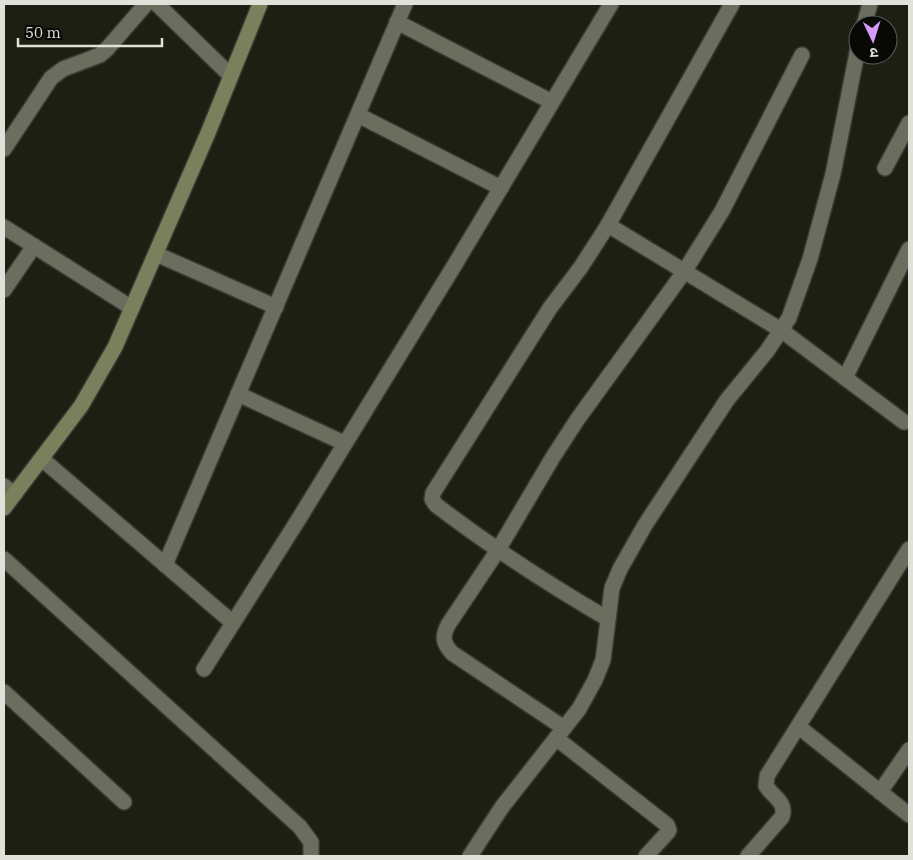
<svg xmlns="http://www.w3.org/2000/svg" width="913" height="860" viewBox="0 0 913 860" font-family="'IBM Plex Serif','Noto Sans Devanagari',serif">
<style>
.lines{fill:none;stroke-linecap:round;stroke-linejoin:round}
.street-casing{stroke:#383932;stroke-width:18}
.secondary-casing{stroke:#383932;stroke-width:18}
.street{stroke:#6b6d5f;stroke-width:15}
.secondary{stroke:#7b7f5c;stroke-width:15}
</style>
<rect width="100%" height="100%" fill="#1d1f13"/>
<g class="lines">
<defs>
<g id="street">
<path d="M157,4L230,75"/>
<path d="M397,22L552,102"/>
<path d="M864,25L870,4"/>
<path d="M358,115L501,188"/>
<path d="M4,149L51,78L63,69L100,55L106,50L146,4"/>
<path d="M885,168L909,123"/>
<path d="M608,225L781,330L904,422"/>
<path d="M4,227L132,308"/>
<path d="M156,254L276,307"/>
<path d="M4,290L34,246"/>
<path d="M845,378L909,249"/>
<path d="M238,394L344,443"/>
<path d="M42,459L233,623"/>
<path d="M4,486L15,494"/>
<path d="M4,559L300,827L311,842V856"/>
<path d="M165,565L405,4"/>
<path d="M608,619C548,584 491,547 436,505L432,499L433,493L550,308L581,267L608,225L732,4"/>
<path d="M204,669L300,517L454,266L611,4"/>
<path d="M4,692L124,802"/>
<path d="M799,727L909,815"/>
<path d="M564,728L452,653C443,643 442,637 448,625L498,550L553,457L577,420L684,272L722,211L802,55"/>
<path d="M556,738L667,825L669,830L668,832L646,856"/>
<path d="M880,792L909,750"/>
<path d="M470,856L502,807L579,709L595,680L603,660L612,588L620,569L645,525L698,444L727,400L767,351L789,318L810,259L833,174L858,48"/>
<path d="M748,856L782,817C787,802 773,797 766,786L767,776L909,549"/>
</g>
<path id="secondary" d="M4,508L81,406L115,347L208,133L260,4"/>
</defs>
<!-- street casing -->
<use href="#street" class="street-casing"/>
<!-- secondary casing -->
<use href="#secondary" class="secondary-casing"/>
<!-- street -->
<use href="#street" class="street"/>
<!-- secondary -->
<use href="#secondary" class="secondary"/>
</g>
<!-- border -->
<rect width="913" height="860" fill="none" stroke="#e0e2da" stroke-width="10"/>
<!-- north arrow -->
<g transform="translate(873 40) rotate(176)"><circle r="24" fill="#080804" stroke="#5e5f5a"/>
<path d="M0-4L9 19L0 12L-9 19Z" fill="#d59bfb"/>
<text y="-8" font-size="14" font-weight="bold" text-anchor="middle" fill="#e0e2da">उ</text>
</g>
<!-- scale -->
<path d="M18 38v8h144v-8" fill="none" stroke="#e0e2da" stroke-width="2.5"/>
<text x="25" y="38" font-size="15" fill="#e0e2da" stroke="#080804" stroke-width="4" paint-order="stroke">50 m</text>
</svg>
